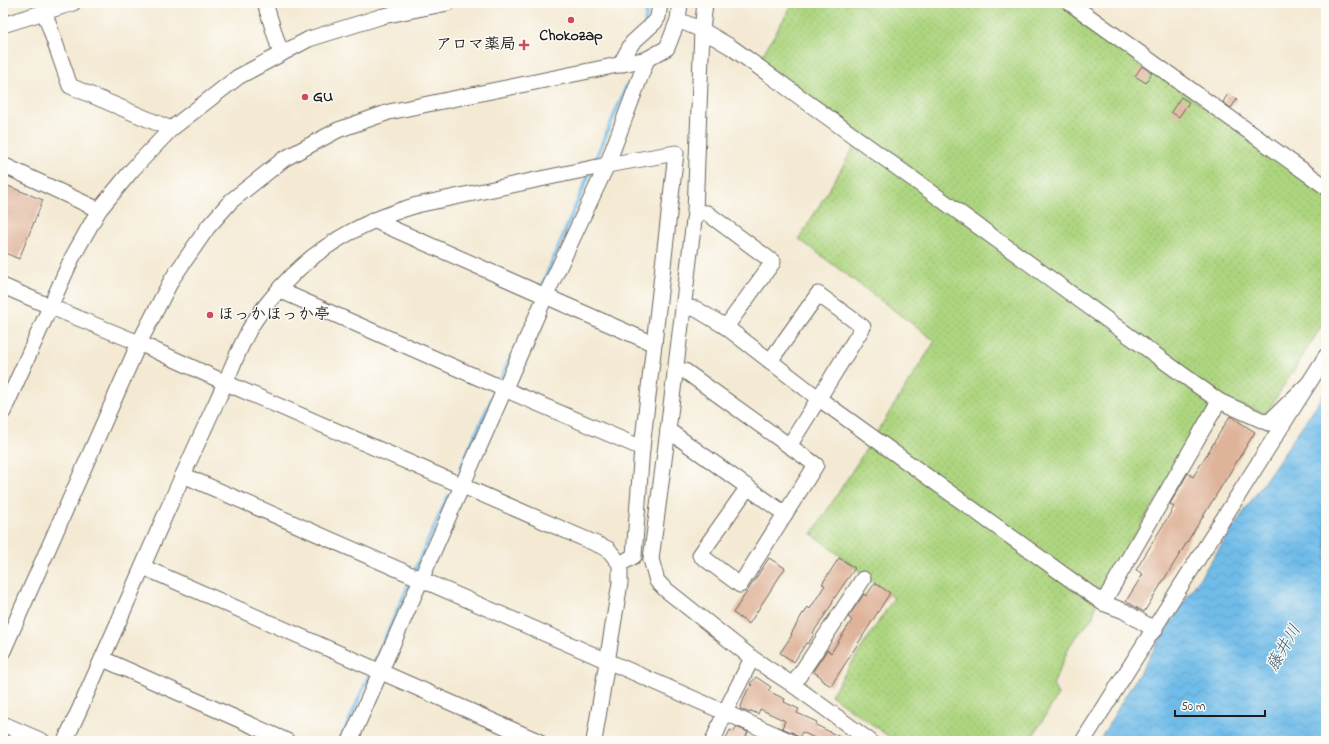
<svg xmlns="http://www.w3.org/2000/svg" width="1329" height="744" viewBox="0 0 1329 744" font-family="'Indie Flower','Klee One',sans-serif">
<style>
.green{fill:url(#green-dots);stroke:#64784e}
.water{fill:url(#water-waves);stroke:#466c82}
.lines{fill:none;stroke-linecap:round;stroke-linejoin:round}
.stream{stroke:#6fbce9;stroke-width:3.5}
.building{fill:#dfb39a}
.minor-casing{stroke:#68645c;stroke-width:17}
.minor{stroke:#fff;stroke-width:15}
.poi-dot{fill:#d1495b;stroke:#fdfcf7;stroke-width:1.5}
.labels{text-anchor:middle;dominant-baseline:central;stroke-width:3;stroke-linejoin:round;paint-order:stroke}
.poi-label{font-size:16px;font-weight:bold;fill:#1c1c1c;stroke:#fdfcf7;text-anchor:start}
.water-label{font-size:17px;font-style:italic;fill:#3d5c6e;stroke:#fdfcf7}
</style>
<defs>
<pattern id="green-dots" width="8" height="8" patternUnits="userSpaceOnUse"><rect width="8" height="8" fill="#add57f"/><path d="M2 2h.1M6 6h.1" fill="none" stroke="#94b66d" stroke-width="1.8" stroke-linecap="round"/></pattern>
<pattern id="water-waves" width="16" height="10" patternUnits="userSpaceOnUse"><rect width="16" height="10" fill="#6fbce9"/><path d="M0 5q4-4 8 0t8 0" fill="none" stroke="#60a1c7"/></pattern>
</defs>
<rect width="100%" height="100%" fill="#fdfcf7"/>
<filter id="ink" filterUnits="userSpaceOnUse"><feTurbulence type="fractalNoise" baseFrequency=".025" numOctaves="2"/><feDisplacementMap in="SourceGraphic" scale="8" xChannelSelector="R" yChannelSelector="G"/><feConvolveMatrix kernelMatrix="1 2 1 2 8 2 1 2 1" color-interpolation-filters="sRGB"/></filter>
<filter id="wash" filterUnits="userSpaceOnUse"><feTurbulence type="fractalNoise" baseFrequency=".012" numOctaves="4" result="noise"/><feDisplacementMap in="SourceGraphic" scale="16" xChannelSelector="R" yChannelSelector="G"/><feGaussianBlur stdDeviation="0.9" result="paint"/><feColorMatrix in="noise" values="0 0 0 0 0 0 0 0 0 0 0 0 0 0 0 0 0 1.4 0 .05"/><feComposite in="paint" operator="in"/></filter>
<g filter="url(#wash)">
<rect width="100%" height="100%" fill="#f4ead4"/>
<!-- green -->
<path class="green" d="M793,3H1058L1326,193V319L1266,414L1219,398L1098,594L1093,617L1070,645L1053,685L1058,695L1030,741H895L831,695L894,598L812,534L935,341L799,239L861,136L759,61Z"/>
<!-- water -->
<path class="water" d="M1326,391V741H1099C1168,620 1248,506 1326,391Z"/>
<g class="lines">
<!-- stream -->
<g class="stream">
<path d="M645,23L648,3"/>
<path d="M594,163L627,85"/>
<path d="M540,290L590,172"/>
<path d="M499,383L511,356"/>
<path d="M460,469L496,389"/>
<path d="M414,572L448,496"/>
<path d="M373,665L411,579"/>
<path d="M340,741L371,671"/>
</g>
</g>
<g id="blocks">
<!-- building -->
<g class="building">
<path d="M1142,66L1152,73L1146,83L1135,76Z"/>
<path d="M1228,94L1237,99L1231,108L1223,102Z"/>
<path d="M1181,97L1189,102L1179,117L1171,112Z"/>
<path d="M3,184L43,200L19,259L3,252Z"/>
<path d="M1230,416L1255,432L1144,612L1126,601L1143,574L1136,570L1174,507L1170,504L1188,473L1193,477Z"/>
<path d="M769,558L785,568L749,624L733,613Z"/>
<path d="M839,558L855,568L833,600L832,604L813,633L814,634L808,644L806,643L794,662L780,653L792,635L791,634L803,613L804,614L808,607L810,609L825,585L822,584Z"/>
<path d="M875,583L890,593L831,686L821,680L822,678L813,671L827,650L831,653L852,620L848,617L864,594L866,596Z"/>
<path d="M756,677L771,687L768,691L785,699L784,702L799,709L797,713L817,722L816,725L848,741H821L802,732L799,738L794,733L782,728L785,721L779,718L760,709L758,714L751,711L750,713L740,709L747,691L752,685L750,684Z"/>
<path d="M736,727L748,732L746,736L756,741H725L730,730L734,732Z"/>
</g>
</g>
</g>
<g filter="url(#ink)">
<use href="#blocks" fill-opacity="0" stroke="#68645c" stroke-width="1"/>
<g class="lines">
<defs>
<g id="minor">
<path d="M265,3L281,54"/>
<path d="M705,3L702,30L695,212L668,430L651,559L657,581L665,589L752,658L793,685L870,741"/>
<path d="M1070,3L1326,187"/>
<path d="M44,11L70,86L171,129"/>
<path d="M678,20L702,30L731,47L1219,401L1268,423L1308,384"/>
<path d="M3,25L73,3"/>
<path d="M620,65L632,43L655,22L658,17L660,3"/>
<path d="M3,165L99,210"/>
<path d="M695,212L707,213L773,262L726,327"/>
<path d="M373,220L654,344"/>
<path d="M3,286L51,307L139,343L226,383L608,549L620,564V583L594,741"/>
<path d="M279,290L504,389L642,448"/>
<path d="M683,307L696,309L726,327L818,398L1103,603L1124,611L1155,630"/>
<path d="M770,361L818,294L863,327L789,446"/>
<path d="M675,370L685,371L816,465L740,585L700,555L748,487"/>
<path d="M3,412L72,258L99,210L132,170L171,129L238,77L309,39L383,16L448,3"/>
<path d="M668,430L785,514"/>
<path d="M183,475L790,741"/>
<path d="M143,567L538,741"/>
<path d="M1103,603L1219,401"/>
<path d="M3,651L139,343L172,279L208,227L231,201L284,159L338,130L389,112L647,59L667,48L678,20L680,3"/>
<path d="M103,659L287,741"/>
<path d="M793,685L863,579"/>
<path d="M3,724L42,741"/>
<path d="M65,741C113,638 156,532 204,429C211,413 219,397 226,381C232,367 238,352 245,338C251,324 261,311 271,299C308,251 359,222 417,205L607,165L676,153L642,448L634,556L620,564"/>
<path d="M350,741L545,297L607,165L647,59"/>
<path d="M713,741L725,712L752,658"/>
<path d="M1083,741L1326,356"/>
</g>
</defs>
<!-- minor casing -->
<use href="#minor" class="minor-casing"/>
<!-- minor -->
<use href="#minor" class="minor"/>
</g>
</g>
<!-- markers -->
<g class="poi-dot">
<circle cx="571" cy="20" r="4"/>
<path d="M522 39h4v4h4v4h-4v4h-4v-4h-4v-4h4z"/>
<circle cx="305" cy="97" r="4"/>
<circle cx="210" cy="315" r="4"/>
</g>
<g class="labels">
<!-- poi labels -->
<g class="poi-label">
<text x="571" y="36" text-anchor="middle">Chokozap</text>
<text x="516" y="45" text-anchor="end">アロマ薬局</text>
<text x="313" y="97">GU</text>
<text x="218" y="315">ほっかほっか亭</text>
</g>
<!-- water labels -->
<g class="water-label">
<text transform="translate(1284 648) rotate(-60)">藤井川</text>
</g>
</g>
<!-- margin -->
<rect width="1329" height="744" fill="none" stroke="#fdfcf7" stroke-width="16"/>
<!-- scale -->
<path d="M1175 710v6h90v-6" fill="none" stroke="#1c1c1c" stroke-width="2"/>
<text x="1181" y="710" font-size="12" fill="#1c1c1c" stroke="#fdfcf7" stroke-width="3" paint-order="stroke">50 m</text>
</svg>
